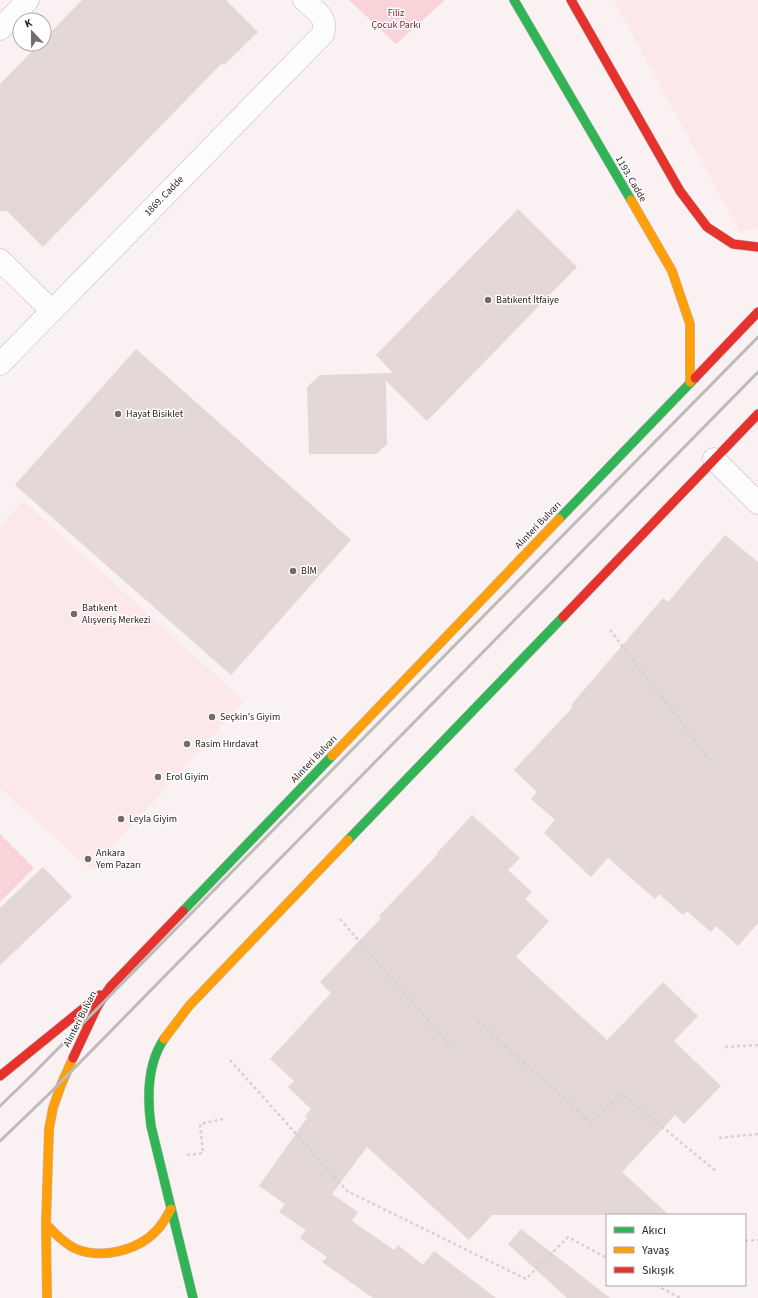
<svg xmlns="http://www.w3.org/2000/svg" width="758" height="1298" viewBox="0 0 758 1298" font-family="'Source Sans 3',sans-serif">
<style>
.built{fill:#fce7e9}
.green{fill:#fad3d8}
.building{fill:#e3d7d8}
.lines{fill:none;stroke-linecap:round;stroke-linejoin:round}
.street-casing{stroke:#c2b7b9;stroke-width:23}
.fast-casing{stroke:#c2b7b9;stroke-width:10}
.slow-casing{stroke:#c2b7b9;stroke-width:10}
.jam-casing{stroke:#c2b7b9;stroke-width:10}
.path{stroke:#d5d2d3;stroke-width:2.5;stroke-dasharray:3 3;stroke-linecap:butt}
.street{stroke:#fefdfd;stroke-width:22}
.fast{stroke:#30b455;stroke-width:9}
.slow{stroke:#ff9f0a;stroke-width:9}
.jam{stroke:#e5322d;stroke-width:9}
.rail{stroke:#bebbbb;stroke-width:3}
.poi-dot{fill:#76696b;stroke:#fff;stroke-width:1.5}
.labels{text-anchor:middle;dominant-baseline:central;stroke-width:3;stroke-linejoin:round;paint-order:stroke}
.park-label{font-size:10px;fill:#781833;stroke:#fff}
.street-label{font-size:10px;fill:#2f2022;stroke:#fff}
.poi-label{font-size:10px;fill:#2f2022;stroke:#fff;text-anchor:start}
</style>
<rect width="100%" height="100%" fill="#faf1f2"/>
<!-- built -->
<g class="built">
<path d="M614,0H758V227L740,232Z"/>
<path d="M23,501L244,701L91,870L0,788V527Z"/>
</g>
<!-- green -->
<g class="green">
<path d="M349,0H445L396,44Z"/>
<path d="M0,834L34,868L0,902Z"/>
</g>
<!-- building -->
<g class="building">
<path d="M82,0H226L258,32L224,65L222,63L43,247L7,211H0V84L39,44H44V39Z"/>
<path d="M518,209L577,267L427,421L386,381L387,444L376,454H309L307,387L320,375L393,373L376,355Z"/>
<path d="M136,349L351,540L231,675L15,485Z"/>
<path d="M725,535L758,562V923L738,946L716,926L711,932L687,911L683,915L659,894L655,899L608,858L591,877L544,833L555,820L531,799L537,792L514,770L573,707L571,705L663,598L668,602Z"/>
<path d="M472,815L520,858L508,870L532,892L525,899L549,921L516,957L607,1040L663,982L698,1016L674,1041L721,1086L684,1124L675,1115L622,1172L669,1215H492L469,1240L367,1147L332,1194L358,1212L352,1221L394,1250L398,1245L423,1265L434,1251L496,1298H373L322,1262L327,1257L300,1238L306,1230L279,1212L285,1204L259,1186L307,1118L305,1116L311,1109L288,1087L294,1081L270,1059L331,993L320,982L381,918L379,916L438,854L437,853Z"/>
<path d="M43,867L72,897L0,965V908Z"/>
<path d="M521,1229L610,1298H567L508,1244Z"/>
</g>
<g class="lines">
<defs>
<g id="street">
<path d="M0,29L28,0"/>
<path d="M0,260L52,311"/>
<path d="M0,364L323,34C328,17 316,11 304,0"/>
<path d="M714,459L758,503"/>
</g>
<g id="fast">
<path d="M514,0L631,200"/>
<path d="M559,519L695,378"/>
<path d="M348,840L563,617"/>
<path d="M183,911L332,756"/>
<path d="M164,1039C147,1064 147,1097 151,1126L193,1298"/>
</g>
<g id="slow">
<path d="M631,200L672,271L690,324V382"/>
<path d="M332,756L559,519"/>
<path d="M164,1039L189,1006L348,840"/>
<path d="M46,1224C54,1233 63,1242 74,1248C100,1260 138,1251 157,1230C163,1224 167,1216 171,1209"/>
<path d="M47,1298L46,1224L49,1129L53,1108L61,1085L73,1058"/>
</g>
<g id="jam">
<path d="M571,0L680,191L707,227L733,244L758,247"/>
<path d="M695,378L758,312"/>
<path d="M563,617L758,414"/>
<path d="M73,1058L97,1007L110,987L183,911"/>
<path d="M0,1076L100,995"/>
</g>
</defs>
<!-- street casing -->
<use href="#street" class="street-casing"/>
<!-- fast casing -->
<use href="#fast" class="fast-casing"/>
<!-- slow casing -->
<use href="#slow" class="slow-casing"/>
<!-- jam casing -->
<use href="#jam" class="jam-casing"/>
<!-- path -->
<g class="path">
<path d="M610,630L710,760"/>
<path d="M340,919L453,1049"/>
<path d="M478,1021L591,1123L622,1094L717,1172"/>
<path d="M725,1047L758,1045"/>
<path d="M230,1060L347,1191L526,1279L568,1237L607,1258"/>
<path d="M719,1138L758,1134"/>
<path d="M187,1155L203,1153L200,1124L223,1119"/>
<path d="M745,1241L758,1240"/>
<path d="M656,1285L680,1298"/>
</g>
<!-- street -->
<use href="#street" class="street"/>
<!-- fast -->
<use href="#fast" class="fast"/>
<!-- slow -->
<use href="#slow" class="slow"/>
<!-- jam -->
<use href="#jam" class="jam"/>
<!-- rail -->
<g class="rail">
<path d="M0,1106L32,1075L758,337"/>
<path d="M0,1141L48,1095L758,372"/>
</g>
</g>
<!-- markers -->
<g class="poi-dot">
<circle cx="488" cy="300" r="4"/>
<circle cx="118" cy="414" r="4"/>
<circle cx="293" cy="571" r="4"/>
<circle cx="74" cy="614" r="4"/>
<circle cx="212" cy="717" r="4"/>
<circle cx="187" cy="744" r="4"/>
<circle cx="158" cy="777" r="4"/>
<circle cx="121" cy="819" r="4"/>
<circle cx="88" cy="859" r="4"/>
</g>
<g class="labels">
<!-- park labels -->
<g class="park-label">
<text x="396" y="13">Filiz<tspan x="396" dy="12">Çocuk Parkı</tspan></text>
</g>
<!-- street labels -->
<g class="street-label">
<text transform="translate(631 179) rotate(60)">1193. Cadde</text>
<text transform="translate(164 196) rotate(-46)">1869. Cadde</text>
<text transform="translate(538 525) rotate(-46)">Alınteri Bulvarı</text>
<text transform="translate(314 759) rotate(-46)">Alınteri Bulvarı</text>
<text transform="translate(80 1019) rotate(-63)">Alınteri Bulvarı</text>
</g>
<!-- poi labels -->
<g class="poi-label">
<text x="496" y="300">Batıkent İtfaiye</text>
<text x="126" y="414">Hayat Bisiklet</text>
<text x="301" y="571">BİM</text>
<text x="82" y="608">Batıkent<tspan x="82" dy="12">Alışveriş Merkezi</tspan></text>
<text x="220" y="717">Seçkin's Giyim</text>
<text x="195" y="744">Rasim Hırdavat</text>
<text x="166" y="777">Erol Giyim</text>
<text x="129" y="819">Leyla Giyim</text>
<text x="96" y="853">Ankara<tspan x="96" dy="12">Yem Pazarı</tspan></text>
</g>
</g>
<!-- legend -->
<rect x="606" y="1214" width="140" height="72" fill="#ffffff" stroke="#aca6a7"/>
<rect x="614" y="1227" width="20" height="6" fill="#30b455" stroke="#aca6a7"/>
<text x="642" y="1234" font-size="12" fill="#2f2022">Akıcı</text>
<rect x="614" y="1247" width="20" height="6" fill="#ff9f0a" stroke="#aca6a7"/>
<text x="642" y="1254" font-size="12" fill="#2f2022">Yavaş</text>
<rect x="614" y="1267" width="20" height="6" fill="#e5322d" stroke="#aca6a7"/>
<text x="642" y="1274" font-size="12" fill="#2f2022">Sıkışık</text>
<!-- north arrow -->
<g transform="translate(32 32) rotate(338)"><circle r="19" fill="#ffffff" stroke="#aca6a7"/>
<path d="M0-3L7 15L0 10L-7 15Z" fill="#76696b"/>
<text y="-6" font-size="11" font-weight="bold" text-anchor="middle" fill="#2f2022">K</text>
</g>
</svg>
